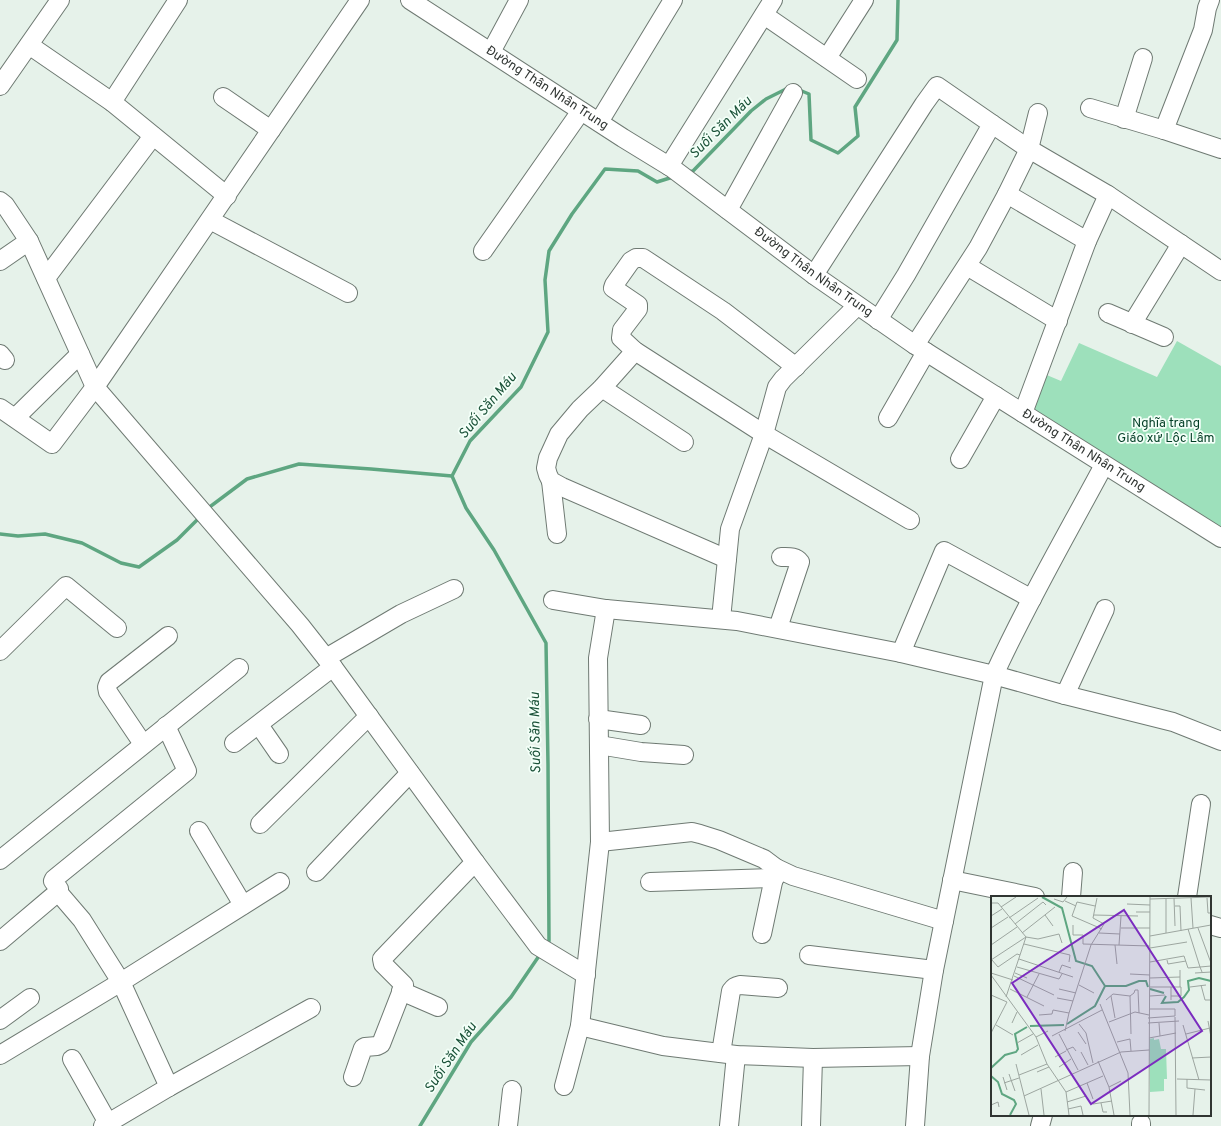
<svg xmlns="http://www.w3.org/2000/svg" width="1221" height="1126" viewBox="0 0 1221 1126" font-family="Overpass,sans-serif">
<style>
.green{fill:#9de0bb}
.lines{fill:none;stroke-linecap:round;stroke-linejoin:round}
.stream{stroke:#5ea681;stroke-width:3.5}
.minor-casing{stroke:#6f7a73;stroke-width:20}
.minor{stroke:#fff;stroke-width:18}
.labels{text-anchor:middle;dominant-baseline:central;stroke-width:3.5;stroke-linejoin:round;paint-order:stroke}
.street-label{font-size:13px;fill:#303532;stroke:#f3fff8}
.park-label{font-size:13px;fill:#003d24;stroke:#f3fff8}
.water-label{font-size:14px;font-style:italic;fill:#1a5238;stroke:#f3fff8}
.inset-river{fill:none;stroke:#5ea681;stroke-width:2}
.inset-road{fill:none;stroke:#9da6a0;stroke-width:1}
.view{fill:#7b2cbf;fill-opacity:0.15;stroke:#7b2cbf;stroke-width:2}
.inset-edge{fill:none;stroke:#303532;stroke-width:2}
</style>
<rect width="100%" height="100%" fill="#e6f2ea"/>
<!-- green -->
<path class="green" d="M1177,341L1221,366V529L1031,409L1042,373L1061,381L1079,343L1157,377Z"/>
<g class="lines">
<!-- stream -->
<g class="stream">
<path d="M797,89L809,94L811,140L838,153L858,136L855,107L897,40L898,0"/>
<path d="M688,172L693,171L751,111L766,99L788,88"/>
<path d="M207,509L247,479L299,464L371,469L452,476"/>
<path d="M0,534L18,536L45,534L82,543L121,563L139,567L177,540L200,517"/>
<path d="M547,944L549,941L548,764L546,643L494,550L466,508L452,476L470,441L521,387L548,332L545,280L549,251L572,214L605,169L638,171L657,182L673,177"/>
<path d="M420,1126L471,1042L511,997L541,953"/>
</g>
<defs>
<g id="minor">
<path id="s1" d="M410,0L623,138L672,168L814,275L915,345L1221,538"/>
<path d="M764,15L857,79"/>
<path d="M29,45L112,102L227,196"/>
<path d="M491,52L519,0"/>
<path d="M827,58L864,0"/>
<path d="M0,86L60,0"/>
<path d="M223,97L271,130"/>
<path d="M112,102L178,0"/>
<path d="M1090,108L1164,130L1221,149"/>
<path d="M1124,119L1143,58"/>
<path d="M599,122L673,0"/>
<path d="M992,124L1029,149L1108,195L1221,271"/>
<path d="M1164,130L1203,30L1207,8L1210,0"/>
<path d="M669,166L773,0"/>
<path d="M1007,194L1087,241"/>
<path d="M0,201L5,205L29,241L95,387L300,625L333,667L475,862L382,959L383,964L404,985L381,1044L377,1046L365,1047L363,1048L353,1077"/>
<path d="M728,210L793,93"/>
<path d="M210,220L348,293"/>
<path d="M483,251L581,111"/>
<path d="M0,261L29,241"/>
<path d="M967,266L1058,321"/>
<path d="M814,275L924,104L937,86L992,124L906,275L878,320"/>
<path d="M46,278L153,136"/>
<path d="M1108,313L1164,337"/>
<path d="M1132,324L1181,244"/>
<path d="M915,345L978,248L1007,194L1029,149L1038,113"/>
<path d="M635,351L602,388L580,409L559,434L548,458L546,468L548,475L551,481L562,487L727,559"/>
<path d="M0,354L5,360"/>
<path d="M796,367L723,311L643,258H636L631,261L614,285L613,288L638,305V309L622,330L621,338L635,351L764,434L910,520"/>
<path d="M602,388L684,442"/>
<path d="M0,408L52,444L95,387L360,0"/>
<path d="M1023,413L1087,241L1108,195"/>
<path d="M15,418L80,354"/>
<path d="M888,418L926,352"/>
<path d="M960,459L996,396"/>
<path d="M551,481L557,534"/>
<path d="M553,600L606,609L737,621L901,653L994,675L1065,695L1173,722L1221,741"/>
<path d="M721,619L730,529L764,434L777,387L783,379L857,306"/>
<path d="M778,628L800,562C796,556 788,557 781,557"/>
<path d="M0,651L66,586L117,628"/>
<path d="M901,653L944,551L1032,599"/>
<path d="M326,658L401,614L454,589"/>
<path d="M1065,695L1105,609"/>
<path d="M598,719L641,725"/>
<path d="M259,725L279,754"/>
<path d="M234,743L333,667"/>
<path d="M143,744L108,692L107,687L109,682L168,636"/>
<path d="M599,745L641,752L684,755"/>
<path d="M260,824L369,716"/>
<path d="M199,831L243,905"/>
<path d="M600,842L692,832L700,834L719,840L764,859L776,868L793,876L944,921"/>
<path d="M0,860L239,668"/>
<path d="M475,862L538,946L586,975"/>
<path d="M316,872L410,773"/>
<path d="M952,880L1035,897"/>
<path d="M650,882L775,878"/>
<path d="M58,892L82,920L121,982L169,1087"/>
<path d="M1071,897L1073,872"/>
<path d="M1187,897L1201,804"/>
<path d="M1210,925L1221,928"/>
<path d="M762,934L776,868"/>
<path d="M0,941L58,892L59,889L53,881L54,879L187,771L166,726"/>
<path d="M809,955L934,970"/>
<path d="M401,991L438,1007"/>
<path d="M0,1020L30,998"/>
<path d="M580,1026L663,1046L736,1055L813,1058L920,1056"/>
<path d="M721,1053L731,991C734,987 735,986 740,985L778,988"/>
<path d="M0,1055L121,982L280,882"/>
<path d="M72,1059L108,1123"/>
<path d="M564,1086L580,1026L600,842L598,658L606,609"/>
<path d="M103,1126L169,1087L311,1008"/>
<path d="M508,1126L512,1090"/>
<path d="M729,1126L736,1055"/>
<path d="M811,1126L813,1058"/>
<path d="M915,1126L920,1056L934,970L994,675C1027,603 1067,534 1104,465"/>
<path d="M1040,1126L1043,1115"/>
<path d="M1141,1126V1123"/>
</g>
</defs>
<!-- minor casing -->
<use href="#minor" class="minor-casing"/>
<!-- minor -->
<use href="#minor" class="minor"/>
</g>
<g class="labels">
<!-- street labels -->
<g class="street-label">
<text stroke="none"><textPath href="#s1" startOffset="163">Đường Thân Nhân Trung</textPath></text>
<text stroke="none"><textPath href="#s1" startOffset="487">Đường Thân Nhân Trung</textPath></text>
<text stroke="none"><textPath href="#s1" startOffset="811">Đường Thân Nhân Trung</textPath></text>
</g>
<!-- park labels -->
<g class="park-label">
<text x="1166" y="424">Nghĩa trang<tspan x="1166" dy="15">Giáo xứ Lộc Lâm</tspan></text>
</g>
<!-- water labels -->
<g class="water-label">
<text transform="translate(721 128) rotate(-45)">Suối Săn Máu</text>
<text transform="translate(488 406) rotate(-50)">Suối Săn Máu</text>
<text transform="translate(536 733) rotate(-91)">Suối Săn Máu</text>
<text transform="translate(451 1058) rotate(-56)">Suối Săn Máu</text>
</g>
</g>
<!-- overview -->
<g transform="translate(991 896)">
<rect width="220" height="220" fill="#e6f2ea"/>
<path d="M163,142V144L168,143L170,153H175L176,183H173V195L159,196L158,143Z" fill="#9de0bb"/>
<path class="inset-river" d="M51,1L71,12L85,65L101,70L114,90M159,93L173,97M175,100L171,107L187,106L193,101L198,94L197,85L208,82L220,85M76,128L104,110L114,90H135L148,85H155L157,91M39,130L73,129M0,172L14,159L25,156L27,153L24,138L36,131M0,180L7,186L11,198L23,204L25,208L19,219"/>
<path class="inset-road" d="M183,2L184,30M200,2L202,32M216,2L217,17H220M63,3L72,6L76,1M159,3L220,1M74,5L85,10M0,7H7L35,41L47,43L68,38L71,47M136,8L159,9M104,10L86,6L81,20L111,33M184,10H189L190,35M10,11L25,1M145,16H159M54,19L62,30M103,19L147,20M0,20L11,13M18,22L47,2M24,28L52,6L55,9M82,29V39H92V48L159,50M0,32L17,21M130,32H159M207,32L220,67M197,33L209,71L220,70M31,37L64,11M108,37L129,38M175,37V2M159,40L220,29M33,48L79,59L78,66M0,49L26,31M124,49L126,68M128,49L130,20M159,52L196,46M28,63L82,81M0,64L35,41M1,64L7,71L26,58L29,59M176,64L177,68L195,65M159,66L193,60L197,72L209,71L211,76M26,71L68,83L71,78M189,74V91M68,76L71,69L80,72M0,77L22,84M24,77L36,82M204,77L220,76M139,78L159,79M0,79L45,141L56,168L75,196L78,219M23,80L63,99M159,82L189,81M88,89L103,97M210,89L214,104H220M159,91H190V100H180M199,91L215,89M19,93L53,110M68,93L85,97M0,99L16,106L0,137M120,100L124,122M139,100L140,138M159,100L174,99M15,101L35,41M36,101L48,78M66,102L82,105M115,104L122,98L139,100L143,97L144,94H147L148,117M180,104V91M109,108L137,177L139,219M48,119L61,118L62,114L78,117L100,49L113,28L102,22L106,2M184,121L185,219M157,122L184,120V113H158M217,125L220,141M118,126L144,116L158,119M21,127L26,116M157,127L188,125M168,127L169,140M88,128L95,137L102,167M5,129L22,139M192,129L208,184M74,135L78,117M87,136L95,148M68,138L87,174M195,138L219,132M61,140L111,114M45,141L57,135M158,142L185,137M126,146L139,143L140,155M26,147L42,138M75,154L82,151L85,155M90,156L97,169M30,159L47,149M64,161L75,155M201,162L220,161M107,165L118,191L123,219M25,168L38,219M68,171L80,163M46,176L58,171M18,178L24,195M28,179L56,168M12,181L16,194M186,183L220,184M196,183V192L214,194M13,187L28,182M96,187L102,203M118,191L130,185M50,193L53,219M75,196L112,180M33,200L130,156L158,154M76,206L95,200M110,207L112,216H116M102,208L121,205M0,209L7,206L8,211M77,213L90,210L92,219M158,219L159,1M202,219L204,193"/>
<path class="view" d="M133,14L211,135L100,208L21,87Z"/>
<rect width="220" height="220" class="inset-edge"/>
</g>
</svg>
